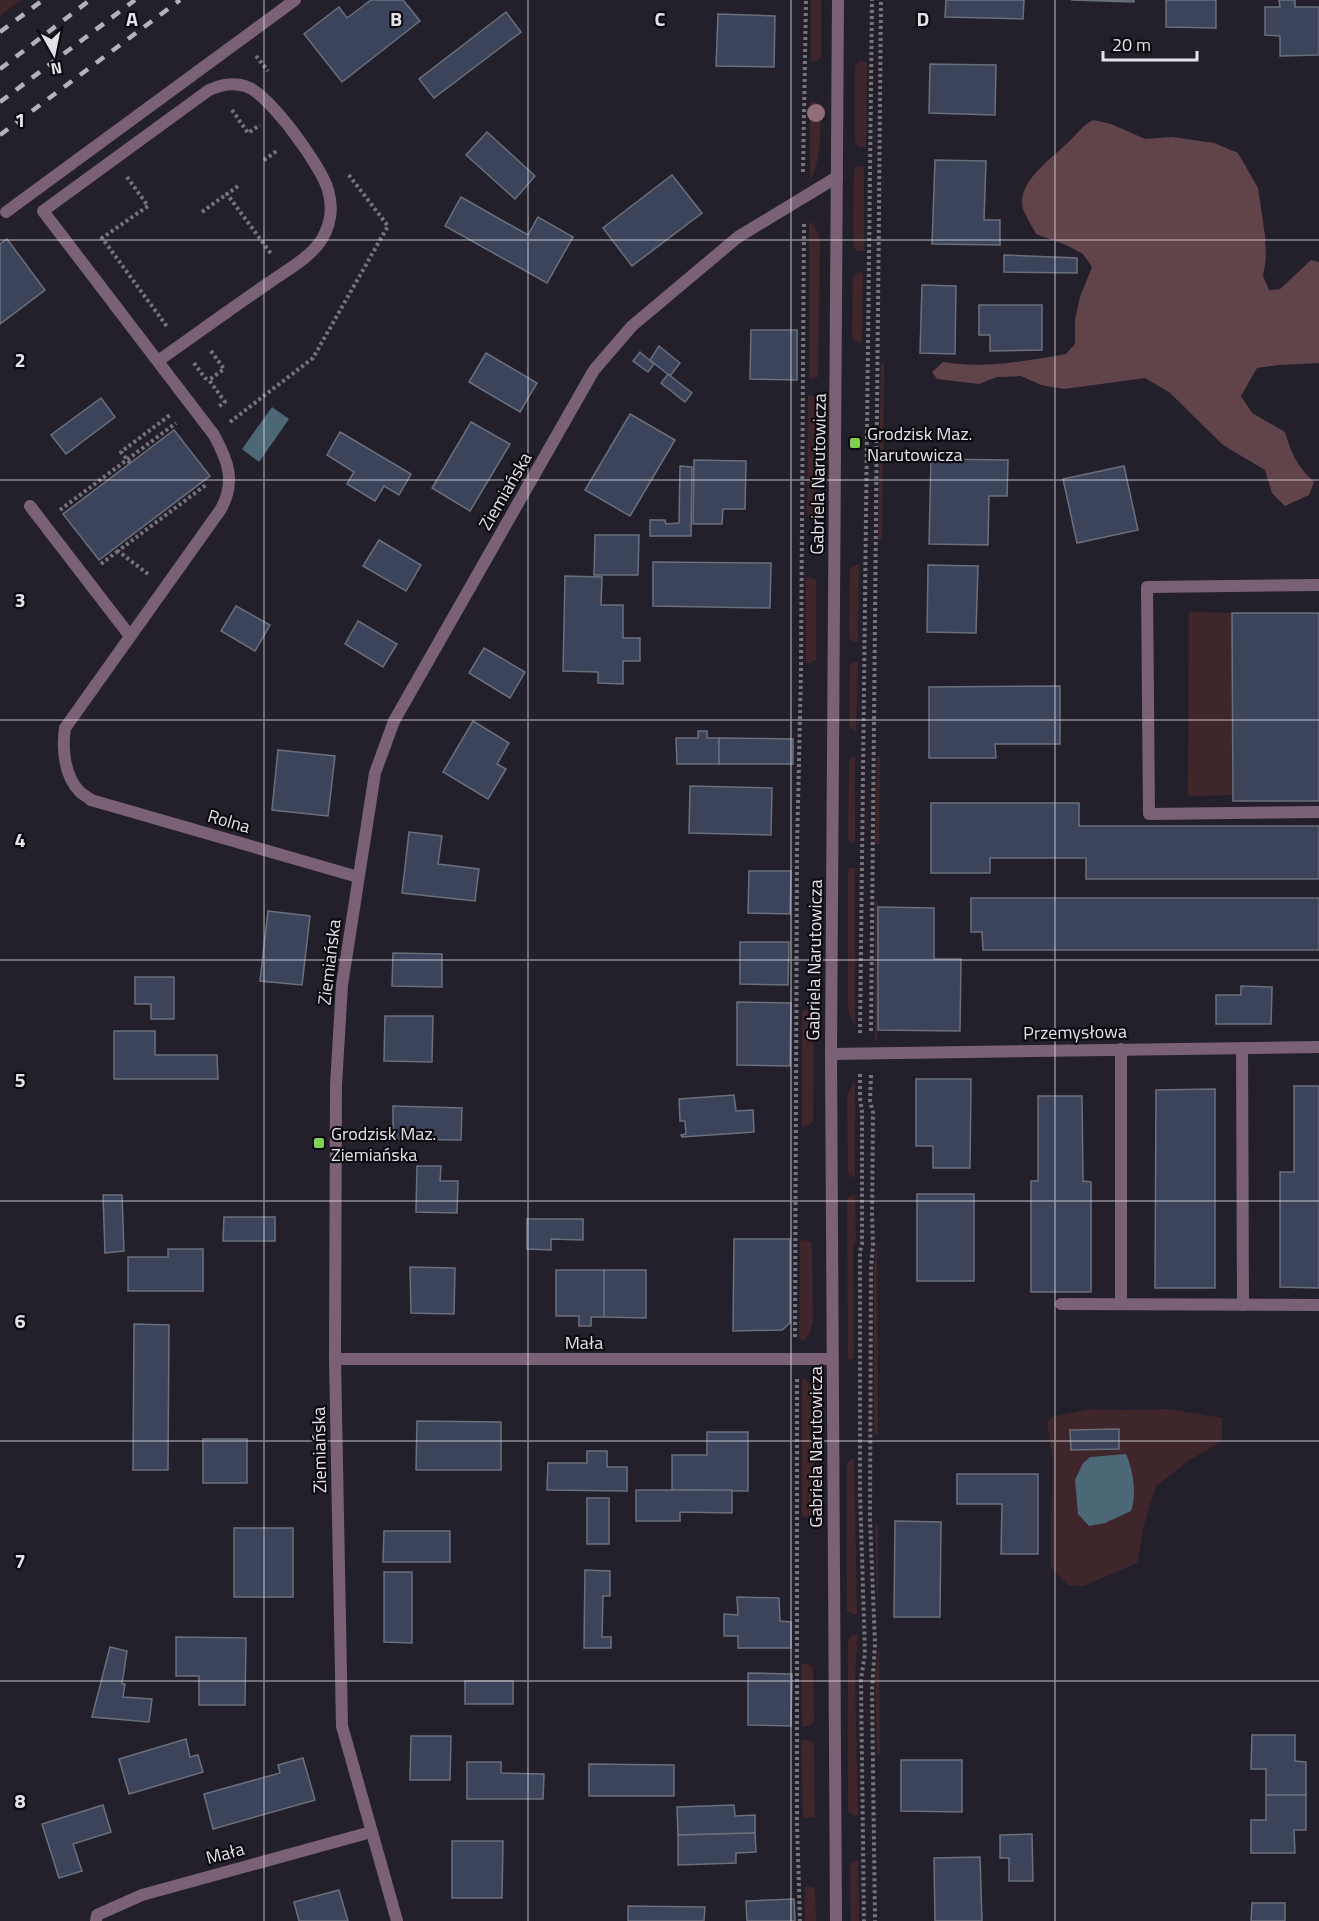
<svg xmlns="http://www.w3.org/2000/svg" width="1319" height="1921" viewBox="0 0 1319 1921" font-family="'Titillium Web',sans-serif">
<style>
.green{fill:#3f262b}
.forest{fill:#61444a}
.water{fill:#4c6776}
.building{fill:#3b445a;stroke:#6a6f7c;stroke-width:1.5}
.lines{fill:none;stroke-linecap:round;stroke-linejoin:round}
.path{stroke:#76737c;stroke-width:4;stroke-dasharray:3 3;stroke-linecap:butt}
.lane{stroke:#7b6175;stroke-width:12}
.street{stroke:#7b6175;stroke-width:12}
.rail{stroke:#b3b1b9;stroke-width:4.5;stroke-dasharray:10 10;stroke-linecap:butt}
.tree{fill:#906e79}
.grid{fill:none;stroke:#e4e2e9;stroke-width:1.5;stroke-opacity:0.55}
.poi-dot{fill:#81d050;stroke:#0d0b10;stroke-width:2}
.labels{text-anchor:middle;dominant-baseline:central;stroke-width:4.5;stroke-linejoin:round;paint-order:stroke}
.poi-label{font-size:18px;fill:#e4e2e9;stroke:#0d0b10;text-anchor:start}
.street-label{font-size:18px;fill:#e4e2e9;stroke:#0d0b10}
.grid-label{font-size:20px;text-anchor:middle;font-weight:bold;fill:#e4e2e9;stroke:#0d0b10;stroke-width:4.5;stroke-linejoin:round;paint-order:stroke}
</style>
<rect width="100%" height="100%" fill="#24202b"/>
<!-- green -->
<g class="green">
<path d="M0,0H21L0,16Z"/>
<path d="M811,0H821V58L817,61H811Z"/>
<path d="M860,61L867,62L866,147H859L855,143V65Z"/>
<path d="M810,102H816L821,106C820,133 822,157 810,181Z"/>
<path d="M858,166H864V251H858L853,247L854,170Z"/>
<path d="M809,222L814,225L820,239L818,377L809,379Z"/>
<path d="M858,272L863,273L862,342H857L852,337L853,277Z"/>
<path d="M881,363H884L882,540H878Z"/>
<path d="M808,396H814L818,400L816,511L813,516L807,517Z"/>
<path d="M855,565H859L858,642H854L849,638L850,569Z"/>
<path d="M806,577L813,578L816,581V659L811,663H806Z"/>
<path d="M1189,612L1232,613L1233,795L1188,796Z"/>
<path d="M855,661L858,662L856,732L849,726L850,665Z"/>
<path d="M855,756V843H851L848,839L849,760Z"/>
<path d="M877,756L880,757L879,844H875Z"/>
<path d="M851,868H855V1025L849,1014L848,1006V870Z"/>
<path d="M878,901L877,1041L875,1040V902Z"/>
<path d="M802,1010H809L814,1015L813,1122L809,1125L802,1127Z"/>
<path d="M855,1080V1110L856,1113L855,1118V1177H852L848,1173L847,1096Z"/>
<path d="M852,1195H855L856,1240L853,1248L854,1356L852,1359H848L847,1198Z"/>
<path d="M877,1236L878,1435H874V1270Z"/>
<path d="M800,1240L809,1241L812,1244L813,1322L809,1334L803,1341L799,1338Z"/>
<path d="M802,1378L808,1381L814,1395V1514L810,1517H802Z"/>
<path d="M1091,1409L1124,1410L1167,1409L1222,1418V1441L1188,1461L1156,1486L1144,1525L1137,1563L1083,1586L1068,1585L1051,1567V1517L1053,1462L1047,1423L1052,1417Z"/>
<path d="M852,1459H854L857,1614H852L847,1611V1463Z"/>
<path d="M875,1525H878V1618Z"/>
<path d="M852,1635H858L855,1677L858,1815L854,1816L848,1811V1640Z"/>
<path d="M879,1645L880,1754H877L875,1679Z"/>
<path d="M801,1664H808L813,1668L814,1722L809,1726H802Z"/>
<path d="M801,1740L810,1741L814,1744L815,1817L803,1818Z"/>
<path d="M858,1860L859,1921H851L850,1866L854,1861Z"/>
<path d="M805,1887H812L815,1890L816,1921H805Z"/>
</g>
<!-- forest -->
<path class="forest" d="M1093,120L1111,124L1145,139L1172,137L1214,143L1238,153L1258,188L1265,236L1266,258L1263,276L1269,290L1280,289L1311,260L1319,262V363L1278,365L1257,368L1241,396L1252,413L1285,432C1291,453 1297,466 1314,482L1309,495L1285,506L1272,493L1265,470L1223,445L1169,392L1145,378L1064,389L1041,385L1021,376L997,377L979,384L937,379L932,372L943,362C984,369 1026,361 1066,354L1075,344V320L1080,297L1092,267L1083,254L1066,245L1036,234C1032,226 1026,217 1023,209C1016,183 1049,161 1065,145C1075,137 1081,126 1093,120Z"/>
<!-- water -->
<g class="water">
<path d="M272,407L289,419L259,462L242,449Z"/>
<path d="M1126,1454C1133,1470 1137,1494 1131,1511L1105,1523L1089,1526L1078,1514L1075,1480L1083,1463L1090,1457Z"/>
</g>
<!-- building -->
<g class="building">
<path d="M371,0H403L420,21L342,82L304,34L339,7L347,18Z"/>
<path d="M946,0H1024L1023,19L945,17Z"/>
<path d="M1071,0H1134V2Z"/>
<path d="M1166,0H1216V28L1166,27Z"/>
<path d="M1279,0H1295V7H1319V55L1280,56V36L1265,35V7H1280Z"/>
<path d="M506,12L521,32L434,98L419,79Z"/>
<path d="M718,14L775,16L774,67L716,66Z"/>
<path d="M930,64L996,65L995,115L929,113Z"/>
<path d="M487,132L535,176L515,199L466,155Z"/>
<path d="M935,160L986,161L984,220H1000V245L932,244Z"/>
<path d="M672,175L702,213L632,266L603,228Z"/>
<path d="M461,197L528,235L538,217L573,237L547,283L445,226Z"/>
<path d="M7,239L45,290L0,324V244Z"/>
<path d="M1004,255L1077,258V273L1004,272Z"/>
<path d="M922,285L956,286L955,354L920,353Z"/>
<path d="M979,305H1042V350L990,351V335H979Z"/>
<path d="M751,330H797V380L750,379Z"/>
<path d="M659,346L680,363L670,376L650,360Z"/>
<path d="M640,352L654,364L648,372L633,361Z"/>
<path d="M486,353L537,383L520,412L469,382Z"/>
<path d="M668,374L692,393L685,402L661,383Z"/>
<path d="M101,398L115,417L66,454L51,435Z"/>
<path d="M630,414L675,440L630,516L585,490Z"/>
<path d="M471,422L510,444L470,511L432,488Z"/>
<path d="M174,430L210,476L99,560L63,514Z"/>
<path d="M340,432L411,474L399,495L384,486L375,501L347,484L354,472L327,455Z"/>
<path d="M931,459L1008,460L1007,496H989L988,545L929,544Z"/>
<path d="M694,460L746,461L745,509H723L722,524H693Z"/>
<path d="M680,466L692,467L691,536H650V520H665L666,524L679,523Z"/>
<path d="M1124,466L1138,530L1077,543L1063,479Z"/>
<path d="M595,535H639L638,575H594Z"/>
<path d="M379,540L421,565L406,591L363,566Z"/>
<path d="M653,562L771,563L770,608L653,606Z"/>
<path d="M928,565L978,566L976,633L927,632Z"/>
<path d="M565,576L602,577L601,605H623V638H640V661H623V684L598,683V672L563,671Z"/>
<path d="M236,606L270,625L255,651L221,631Z"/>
<path d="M1232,613H1319V801H1233Z"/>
<path d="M358,621L397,644L383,667L345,644Z"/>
<path d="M484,648L525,672L510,698L469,673Z"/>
<path d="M1060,686V744H995L996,758H929V687Z"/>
<path d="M473,721L509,743L497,764L506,769L488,799L443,772Z"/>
<path d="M698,731H707V738H719V764H677L676,738H698Z"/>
<path d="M719,738L793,739V764H719Z"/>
<path d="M278,750L335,756L328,816L272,810Z"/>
<path d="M690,786L772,788L771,835L689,833Z"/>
<path d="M931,803H1079V826H1319V879H1086V858H990V873H931Z"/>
<path d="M409,832L442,836L438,864L479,869L475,901L402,893Z"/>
<path d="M749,871H791L790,914L748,913Z"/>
<path d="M971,898H1319V950H983L982,932H971Z"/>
<path d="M878,907L934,908V959H961L960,1031L878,1030Z"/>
<path d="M268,911L310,916L302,985L260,981Z"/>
<path d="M740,942H789L788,985L740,984Z"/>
<path d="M393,953L442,954V987L392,986Z"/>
<path d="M135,977H174V1019H151V1004H135Z"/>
<path d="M1241,986L1272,987L1271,1024H1216V995H1241Z"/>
<path d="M737,1002L791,1003L790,1066L737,1065Z"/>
<path d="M385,1016H433L432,1062L384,1061Z"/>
<path d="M114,1031H155V1055H217L218,1079H114Z"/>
<path d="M916,1079H971L970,1168H933V1146H916Z"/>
<path d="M1294,1086H1319V1288L1280,1287V1172H1294Z"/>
<path d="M1215,1089V1288H1155L1156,1090Z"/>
<path d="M734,1095L736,1111L753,1110L754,1132L682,1137L681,1135L686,1134L685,1121H680L679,1099Z"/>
<path d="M1038,1096H1082L1083,1181L1091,1182V1292H1031V1181H1038Z"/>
<path d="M393,1106L462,1108L461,1140L393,1139Z"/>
<path d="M417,1166H441L440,1181H458L457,1213L416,1212Z"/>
<rect x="917" y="1194" width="57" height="87"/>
<path d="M103,1195H122L124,1251L105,1253Z"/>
<path d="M224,1217H275V1241H223Z"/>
<path d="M527,1219H583V1240L551,1239V1250L527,1249Z"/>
<path d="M734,1239H790V1323L782,1330L733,1331Z"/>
<path d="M168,1249H203V1291H128V1257H168Z"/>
<path d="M410,1267L455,1268L454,1314L411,1313Z"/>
<path d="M556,1270H604V1317H591V1326H579V1316H556Z"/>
<path d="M604,1270H646V1318L604,1317Z"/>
<path d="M134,1324L169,1325L168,1470H133Z"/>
<path d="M417,1421L501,1422V1470H416Z"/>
<path d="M1119,1429V1449L1071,1450L1070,1430Z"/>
<path d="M707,1432H748V1491L672,1490V1455H707Z"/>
<rect x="203" y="1439" width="44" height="44"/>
<path d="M587,1451H607V1467H627V1491L547,1490L548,1463H587Z"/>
<path d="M957,1474H1038V1554H1001L1002,1504H957Z"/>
<path d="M636,1490H732V1513L680,1512V1521H636Z"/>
<rect x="587" y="1498" width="22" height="46"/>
<path d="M895,1521L941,1522L940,1617H894Z"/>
<rect x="234" y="1528" width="59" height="69"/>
<path d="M384,1531H450V1562H383Z"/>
<path d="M585,1570L610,1571V1596H603L602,1637H611V1648H584Z"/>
<path d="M384,1572H412V1643L384,1642Z"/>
<path d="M737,1597L779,1598L780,1621L791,1622V1648H738V1636H724V1614L738,1615Z"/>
<path d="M176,1637L246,1638L245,1705H199V1676H176Z"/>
<path d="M110,1647L127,1651L122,1684H125L123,1697L152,1699L149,1722L92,1717Z"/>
<path d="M748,1673L792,1674L791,1726L748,1725Z"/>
<rect x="465" y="1681" width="48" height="23"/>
<path d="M1252,1735H1295V1761L1306,1762V1795H1266V1769H1251Z"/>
<path d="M411,1736H451L450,1780H410Z"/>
<path d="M186,1739L190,1757L198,1755L203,1772L129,1794L119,1759Z"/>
<path d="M303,1758L315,1800L213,1829L204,1794L280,1773L278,1765Z"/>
<path d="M901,1760H962V1812L901,1811Z"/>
<path d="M467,1762H501V1773L544,1774L543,1799H467Z"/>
<path d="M589,1764L674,1765V1796H589Z"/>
<path d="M1266,1795H1306V1830H1294L1295,1853H1251V1820H1266Z"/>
<path d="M103,1805L111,1832L73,1844L82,1871L59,1878L42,1824Z"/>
<path d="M734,1805L735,1816L755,1815V1833L678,1835L677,1807Z"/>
<path d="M755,1833L756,1852L736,1853V1863L678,1865V1835Z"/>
<path d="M1032,1834L1033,1881H1009V1858H1000V1835Z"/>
<path d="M452,1841H503L502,1898H452Z"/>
<path d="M980,1857L982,1921H935L934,1858Z"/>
<path d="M339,1890L348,1921H299L294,1902Z"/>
<path d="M794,1899L795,1921H747L746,1901Z"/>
<path d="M1252,1903H1285V1921H1251Z"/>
<path d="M628,1906L705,1907L704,1921H628Z"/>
</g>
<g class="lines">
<!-- path -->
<g class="path">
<path d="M256,56L268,71"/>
<path d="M232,110L248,133L260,125"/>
<path d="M264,160L278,150"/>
<path d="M803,172L806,0"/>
<path d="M127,177L148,206L102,238L168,328"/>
<path d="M238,186L227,194L272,255"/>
<path d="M202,212L227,194"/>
<path d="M211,351L224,369L209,380L225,402L218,407"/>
<path d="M194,363L205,378L209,380"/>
<path d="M230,422L313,358L388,226L348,174"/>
<path d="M130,463L121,452L170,415"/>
<path d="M60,510L176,423"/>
<path d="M101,564L118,551"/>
<path d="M148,574L118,551L207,484"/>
<path d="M871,1031L881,0"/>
<path d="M860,1033L872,0"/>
<path d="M860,1074V1098L862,1112V1244L860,1251V1492L865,1654L861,1679L864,1921"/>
<path d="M871,1075L870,1100L873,1113L872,1215L873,1244L871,1269L870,1519L875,1644L872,1690L875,1921"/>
<path d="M795,1337L797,849L801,672L804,223"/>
<path d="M797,1379V1824L800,1921"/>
</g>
<!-- lane -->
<g class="lane">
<path d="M6,212L295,0"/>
<path d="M30,506L130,636"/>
<path d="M1319,585L1147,587L1149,814L1319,812"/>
<path d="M91,800C88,797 83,795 80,792C64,776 62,748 65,728L221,509C236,481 228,461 214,435L43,211L209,90C221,85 232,82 245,86C268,92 322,167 328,190C333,207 331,224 322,239C311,257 287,270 270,282C232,308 195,335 158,361"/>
<path d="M1242,1048L1243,1305"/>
<path d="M1121,1049V1304"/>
<path d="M1061,1304L1319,1305"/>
</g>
<!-- street -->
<g class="street">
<path d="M91,800L358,877"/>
<path d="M831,1054L1319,1047"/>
<path d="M335,1359H832"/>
<path d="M96,1921L97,1915L142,1895L371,1832"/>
<path d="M397,1921L342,1726L335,1359L336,1085L342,985L375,773L394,721L594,370L632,326L738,237L837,177"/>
<path d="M836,1921L831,1054L838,0"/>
</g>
<!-- rail -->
<g class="rail">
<path d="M0,32L43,0"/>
<path d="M0,69L90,0"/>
<path d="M0,102L135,0"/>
<path d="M0,135L180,0"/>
</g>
</g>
<!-- trees -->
<circle class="tree" cx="816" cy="113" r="9"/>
<!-- grid -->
<path class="grid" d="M264,0V1921M528,0V1921M791,0V1921M1055,0V1921M0,240H1319M0,480H1319M0,720H1319M0,960H1319M0,1201H1319M0,1441H1319M0,1681H1319"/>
<!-- markers -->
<g class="poi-dot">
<rect x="849" y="437" width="12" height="12" rx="3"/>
<rect x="313" y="1137" width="12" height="12" rx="3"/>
</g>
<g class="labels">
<!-- poi labels -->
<g class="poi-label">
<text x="867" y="433">Grodzisk Maz.<tspan x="867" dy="21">Narutowicza</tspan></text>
<text x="331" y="1133">Grodzisk Maz.<tspan x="331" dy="21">Ziemiańska</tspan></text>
</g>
<!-- street labels -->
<g class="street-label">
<text transform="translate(818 474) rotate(-89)">Gabriela Narutowicza</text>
<text transform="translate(505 491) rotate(-60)">Ziemiańska</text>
<text transform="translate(229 821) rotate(16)">Rolna</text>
<text transform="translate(814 960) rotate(-89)">Gabriela Narutowicza</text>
<text transform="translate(329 962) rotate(-83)">Ziemiańska</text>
<text transform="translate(1075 1032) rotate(-1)">Przemysłowa</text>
<text x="584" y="1342">Mała</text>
<text transform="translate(815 1447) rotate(-90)">Gabriela Narutowicza</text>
<text transform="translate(319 1450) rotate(-91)">Ziemiańska</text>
<text transform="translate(225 1853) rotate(-15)">Mała</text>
</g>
</g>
<g class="grid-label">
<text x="132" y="26">A</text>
<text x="396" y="26">B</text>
<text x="660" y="26">C</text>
<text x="923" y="26">D</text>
<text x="20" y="127">1</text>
<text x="20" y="367">2</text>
<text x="20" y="607">3</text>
<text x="20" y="847">4</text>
<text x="20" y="1087">5</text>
<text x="20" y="1328">6</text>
<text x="20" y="1568">7</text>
<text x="20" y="1808">8</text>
</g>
<!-- north arrow -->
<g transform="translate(54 54) rotate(171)" stroke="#0d0b10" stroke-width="4.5" paint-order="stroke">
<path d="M0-4.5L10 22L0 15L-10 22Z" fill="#e4e2e9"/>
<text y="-9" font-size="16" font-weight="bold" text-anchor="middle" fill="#e4e2e9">N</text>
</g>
<!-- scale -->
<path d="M1103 51v9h94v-9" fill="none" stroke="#e4e2e9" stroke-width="3"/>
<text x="1112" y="51" font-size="18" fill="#e4e2e9" stroke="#0d0b10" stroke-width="4.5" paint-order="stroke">20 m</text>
</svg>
